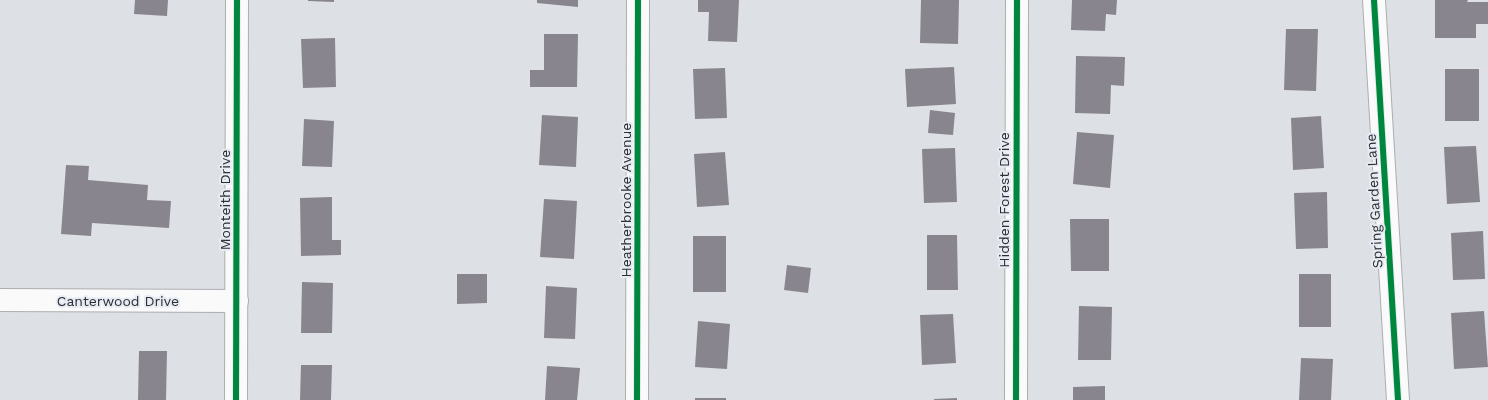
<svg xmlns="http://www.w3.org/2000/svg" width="1488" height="400" viewBox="0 0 1488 400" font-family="'Work Sans',sans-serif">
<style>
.building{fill:#88858f}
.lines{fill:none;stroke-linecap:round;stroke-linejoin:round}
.minor-casing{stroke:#acaeb1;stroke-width:24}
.minor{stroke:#fafafb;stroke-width:22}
.cycleway-casing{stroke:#e7ecf4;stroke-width:8}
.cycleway{stroke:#00873e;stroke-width:6}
.labels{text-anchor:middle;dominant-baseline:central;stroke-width:4;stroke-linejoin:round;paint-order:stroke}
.street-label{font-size:14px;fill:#2d2f32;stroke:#e7ecf4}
</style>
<rect width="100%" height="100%" fill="#dde0e4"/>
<!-- building -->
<g class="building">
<path d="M135,0H168L167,16L134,14Z"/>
<path d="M308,0H334V2L308,1Z"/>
<path d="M537,0H578V7L537,3Z"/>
<path d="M698,0H739L737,42L708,41L709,12H698Z"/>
<path d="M921,0H959L958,44L920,43Z"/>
<path d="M1072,0H1117L1116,15L1106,14L1105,31L1071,30Z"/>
<path d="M1435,0H1468L1467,2H1488V24H1476V38H1435Z"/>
<path d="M1286,29H1318L1316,91L1284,90Z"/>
<path d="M544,34H578L577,87H530V70H544Z"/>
<path d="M335,38L336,87L303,88L301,39Z"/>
<path d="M1076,56L1125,57L1124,86L1111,85L1110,114L1075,113Z"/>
<path d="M954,67L956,104L907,107L905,69Z"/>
<path d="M725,68L727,118L695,119L693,69Z"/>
<rect x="1445" y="69" width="34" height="52"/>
<path d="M930,110L955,113L953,135L928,133Z"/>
<path d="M542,115L578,117L576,167L539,165Z"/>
<path d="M1321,116L1324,168L1293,170L1291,118Z"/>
<path d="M304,119L334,121L332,167L302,166Z"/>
<path d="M1077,132L1114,135L1110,188L1073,184Z"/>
<path d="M1476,146L1480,202L1447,204L1444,147Z"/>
<path d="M955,148L957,202L924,203L922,149Z"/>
<path d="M725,152L729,205L697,207L694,154Z"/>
<path d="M66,165L89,166L88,180L148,185L147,200L171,201L169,228L92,223L91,236L61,234Z"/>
<path d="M1327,192L1328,248L1296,249L1294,193Z"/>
<path d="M332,197V240H341V255L301,256L300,198Z"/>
<path d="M544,199L577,201L574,259L540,257Z"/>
<path d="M1070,219H1109V271H1071Z"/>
<path d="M1483,231L1485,279L1453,280L1451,233Z"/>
<path d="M927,235H957L958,290H927Z"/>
<rect x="693" y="236" width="33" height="56"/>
<path d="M787,265L811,268L808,293L784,290Z"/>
<path d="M457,274H487V303L457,304Z"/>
<rect x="1299" y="274" width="32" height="53"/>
<path d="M302,282L333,283L332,333H301Z"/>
<path d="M546,286L577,288L575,339L544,338Z"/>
<path d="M1079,306L1112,307L1111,360H1078Z"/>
<path d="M1484,311L1488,367L1454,369L1451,313Z"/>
<path d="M953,314L956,363L922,365L920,315Z"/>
<path d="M698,321L730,324L727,369L695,367Z"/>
<path d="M139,351H167L166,400H138Z"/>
<path d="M1301,358L1333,359L1331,400H1299Z"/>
<path d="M301,365H332L331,400H300Z"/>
<path d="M547,366L580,368L577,400H545Z"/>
<path d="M1105,386V400H1073V387Z"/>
<rect x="695" y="398" width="31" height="2"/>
<path d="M957,398V400H934V399Z"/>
</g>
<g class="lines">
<defs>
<g id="minor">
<path d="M1374,0L1398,400"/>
<path d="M0,300L237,301"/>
<path d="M236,400L237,0"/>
<path d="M637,400L638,0"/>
<path d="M1016,400L1017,0"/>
</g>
</defs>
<!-- minor casing -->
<use href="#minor" class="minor-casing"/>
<!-- minor -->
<use href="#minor" class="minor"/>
<defs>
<g id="cycleway">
<path d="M1374,0L1398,400"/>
<path d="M236,400L237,0"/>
<path d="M637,400L638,0"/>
<path d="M1016,400L1017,0"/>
</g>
</defs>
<!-- cycleway casing -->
<use href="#cycleway" class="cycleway-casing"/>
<!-- cycleway -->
<use href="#cycleway" class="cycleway"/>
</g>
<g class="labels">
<!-- street labels -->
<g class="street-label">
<text transform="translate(225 200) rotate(-90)">Monteith Drive</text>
<text transform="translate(626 200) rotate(-90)">Heatherbrooke Avenue</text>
<text transform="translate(1004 200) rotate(-90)">Hidden Forest Drive</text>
<text transform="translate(1374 201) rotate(-93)">Spring Garden Lane</text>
<text x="118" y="301">Canterwood Drive</text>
</g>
</g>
</svg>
